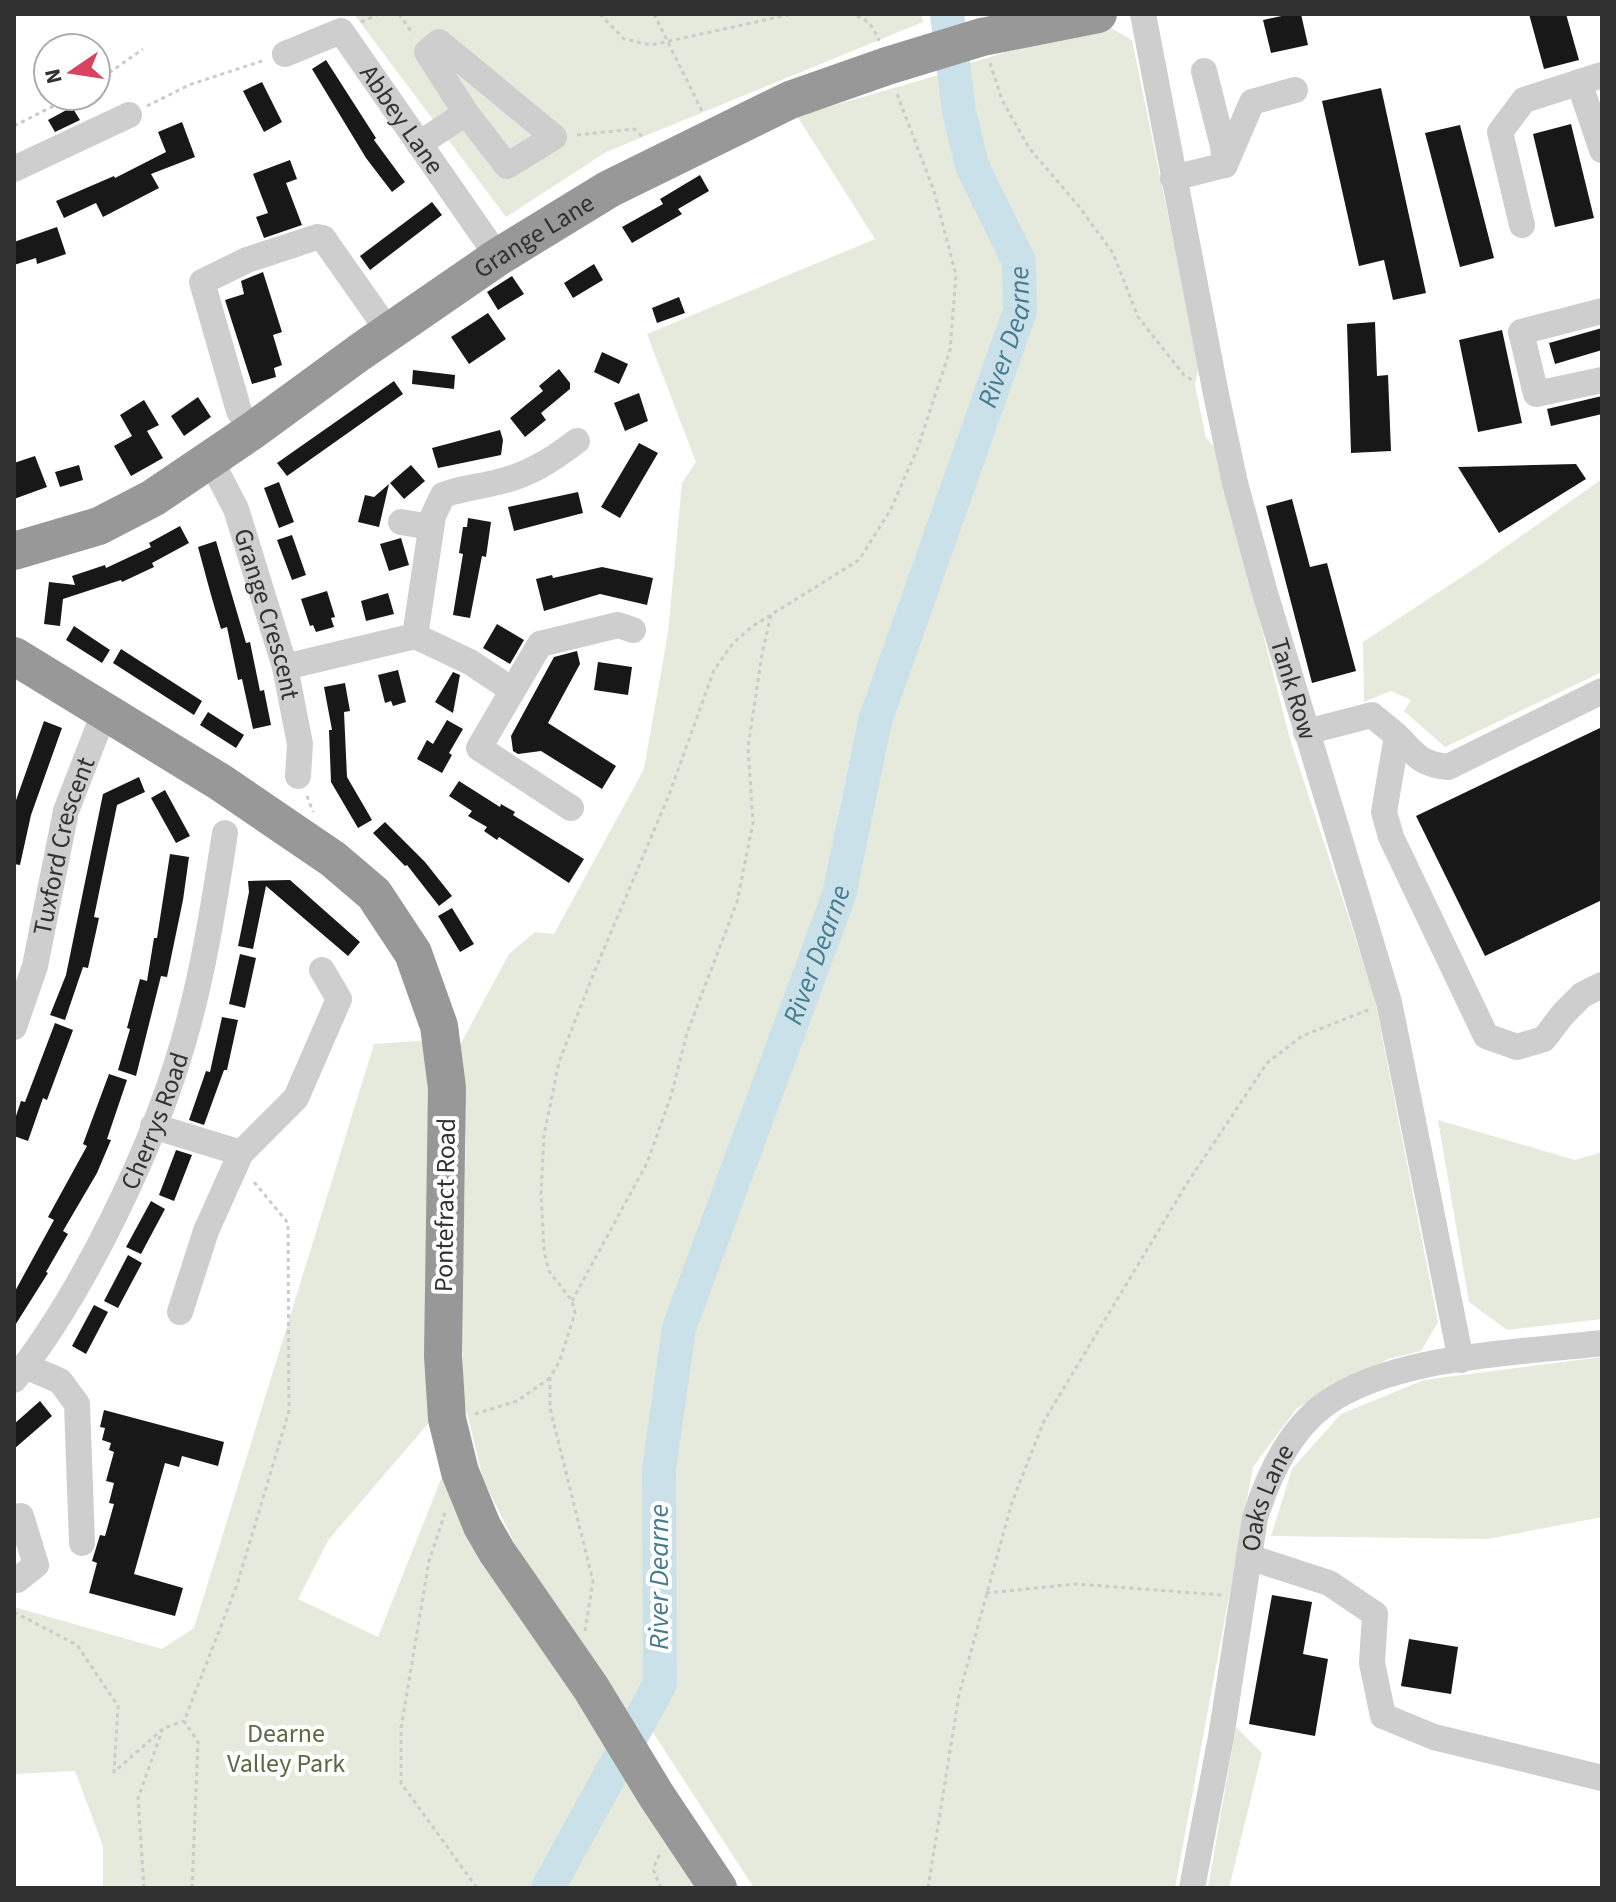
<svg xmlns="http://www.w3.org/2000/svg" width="1616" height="1902" viewBox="0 0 1616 1902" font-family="'Source Sans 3',sans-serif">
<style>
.green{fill:#e6eadd}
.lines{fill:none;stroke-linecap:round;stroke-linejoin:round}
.river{stroke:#cbe1e9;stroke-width:34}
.building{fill:#181818}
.path{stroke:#cbcbcb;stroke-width:3;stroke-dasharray:4 4;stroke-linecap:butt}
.minor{stroke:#cecece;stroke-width:26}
.highway{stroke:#989898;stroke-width:38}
.labels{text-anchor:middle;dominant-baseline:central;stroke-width:8;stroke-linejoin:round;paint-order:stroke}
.street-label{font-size:26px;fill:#313131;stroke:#fff}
.park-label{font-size:26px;fill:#5a6a41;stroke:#fff}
.water-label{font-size:28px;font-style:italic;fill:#447b8e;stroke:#fff}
</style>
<rect width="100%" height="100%" fill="#fff"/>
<!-- green -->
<g class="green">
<path d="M354,14H921L923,22L606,152L506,217Z"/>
<path d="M1107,26L1132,40L1199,366L1195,385L1206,438L1215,447L1290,739L1374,995L1438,1322L1421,1351L1388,1359L1297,1408L1253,1467L1175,1888H754L652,1731L644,1743L575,1641L515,1544L483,1479L463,1396L462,1302L466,1138L460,1045L509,954L535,932L554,934L644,769L668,633L682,483L696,462L647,334L875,239L797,116L942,74L958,162L1008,262L1000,331L946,477L848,766L837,821L865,807L884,725L1028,311V257L982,160L963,104L964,65L1072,32Z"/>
<path d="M1602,479V672L1445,747L1404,711L1411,700L1391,691L1364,702L1363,642L1480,565Z"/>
<path d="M432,1040L431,1420L329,1539L298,1599L378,1637L445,1469L482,1564L591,1718L696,1888H103V1846L75,1771L14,1774V1607L162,1649L194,1628L374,1044Z"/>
<path d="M1438,1120L1575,1160L1602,1152V1319L1507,1330L1469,1302Z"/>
<path d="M1602,1357V1517L1488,1539L1271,1536L1292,1469L1341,1414L1424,1380Z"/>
<path d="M1236,1727L1262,1753L1229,1888H1208Z"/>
</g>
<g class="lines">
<!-- river -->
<path class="river" id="s1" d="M548,1888L660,1684L659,1469L679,1328L839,895L875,721L1020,311L1019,262L972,166L959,111L947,14"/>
</g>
<!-- building -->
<g class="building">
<path d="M1291,14H1301L1308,45L1271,53L1263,20Z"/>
<path d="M1529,14H1566L1579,60L1544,69Z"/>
<path d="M326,60L376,138L374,140L405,182L392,192L366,158L312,69Z"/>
<path d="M262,82L282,122L264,132L243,91Z"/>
<path d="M1381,88L1426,293L1393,300L1384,260L1359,266L1322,101Z"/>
<path d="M72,107L80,120L55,132L48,120Z"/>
<path d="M182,122L195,157L151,174L159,188L103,217L96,203L64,218L56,201L114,176L115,178L166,152L158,132Z"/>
<path d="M1571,124L1594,218L1555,227L1533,134Z"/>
<path d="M1460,125L1494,258L1460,267L1425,133Z"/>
<path d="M290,160L297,179L286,183L302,225L264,238L256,217L268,213L253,174Z"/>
<path d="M700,175L709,191L678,209L682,214L632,243L622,227L663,204L660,199Z"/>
<path d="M432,202L442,215L370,270L360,256Z"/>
<path d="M57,227L66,254L37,264L36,258L14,265V242Z"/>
<path d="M594,264L603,280L573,298L564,283Z"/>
<path d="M263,272L282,332L273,335L282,365L274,368L276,377L252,384L225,300L244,294L241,281Z"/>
<path d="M512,276L524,294L498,310L487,292Z"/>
<path d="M679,297L685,313L657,323L652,308Z"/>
<path d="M488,313L506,339L469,364L451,337Z"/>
<path d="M1375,322L1377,376L1388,375L1391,451L1351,453L1347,324Z"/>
<path d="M1602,328V350L1555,364L1549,343Z"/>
<path d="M1502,330L1522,423L1478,432L1459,340Z"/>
<path d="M602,352L628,364L619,384L594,372Z"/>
<path d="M559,369L570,383V389L541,413L546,420L525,437L510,418L543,391L539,386Z"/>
<path d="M413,370L455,375L454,389L412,384Z"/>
<path d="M394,381L403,394L287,476L277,463Z"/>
<path d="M639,393L648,421L625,431L614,403Z"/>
<path d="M1602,396V414L1551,426L1547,409Z"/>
<path d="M198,397L211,417L184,436L171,416Z"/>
<path d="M144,400L159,425L147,431L163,458L131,476L114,446L132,436L120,415Z"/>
<path d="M500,430L503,440L501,455L438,468L432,448Z"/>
<path d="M639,443L658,453L620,518L601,507Z"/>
<path d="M35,456L47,487L14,499V463Z"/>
<path d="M1576,464L1586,479L1499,533L1458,467Z"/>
<path d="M79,465L83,480L60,487L55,472Z"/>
<path d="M411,465L425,481L404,499L390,483Z"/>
<path d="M279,482L294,522L279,528L264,488Z"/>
<path d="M389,484L379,527L358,522L365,495L374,497Z"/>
<path d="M578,492L583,513L514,531L508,507Z"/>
<path d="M1292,499L1310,567L1327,563L1356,671L1312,683L1266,506Z"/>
<path d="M468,518L491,522L486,557L482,556L470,618L453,615L463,554L459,553L463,527H467Z"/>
<path d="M180,526L189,543L152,563L154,567L122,582L121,580L63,599L60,626L44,624L49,582L75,585L72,576L105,565L106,568L151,547L149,543Z"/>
<path d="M292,535L306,575L292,580L277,540Z"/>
<path d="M401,538L409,565L389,571L380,544Z"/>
<path d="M216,541L246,643L250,642L260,691L264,690L271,725L253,729L242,679L238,680L227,627L221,629L211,595L198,547Z"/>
<path d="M602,567L653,578L647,605L600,594L544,611L536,579L552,575L553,578Z"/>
<path d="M327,591L335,617L331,618L334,627L316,632L313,625L310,626L301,599Z"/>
<path d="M388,593L394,614L366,621L361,601Z"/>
<path d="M497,624L524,640L510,664L483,648Z"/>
<path d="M74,626L110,650L102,663L66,640Z"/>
<path d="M121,649L202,701L194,715L113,663Z"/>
<path d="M577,651L580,664L548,723L616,766L602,789L541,751L518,754L513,751L511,736L554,657Z"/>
<path d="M598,662L632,667L628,695L594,690Z"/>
<path d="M398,670L406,702L393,706L391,701L385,703L378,675Z"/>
<path d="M453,672L460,675L453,713L435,702Z"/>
<path d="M345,683L350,711L344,712L347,777L372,820L358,828L331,782L329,730H332L324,687Z"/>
<path d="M208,712L244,735L236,748L200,725Z"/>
<path d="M447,720L463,729L449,753L452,755L442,773L417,759L427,740L433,744Z"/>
<path d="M44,721L62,728L31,815L20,865L14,864V806Z"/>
<path d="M1602,727V900L1485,956L1416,816Z"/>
<path d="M139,777L145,792L117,805L94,917L99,918L88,968L83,967L65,1020L50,1015L66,975L103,794Z"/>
<path d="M459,781L500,807L501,804L515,812L513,815L584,859L569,883L499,837L497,840L484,831L487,827L468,816L472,811L449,796Z"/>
<path d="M165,790L190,836L176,843L151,798Z"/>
<path d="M385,822L425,862L452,896L439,906L407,865L405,866L373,833Z"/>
<path d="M170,854L189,857L183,900L167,977L161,976L136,1076L118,1070L130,1029L127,1028L140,979L147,981L154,938H157Z"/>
<path d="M290,880L360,942L348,956L266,886L253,949L238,946L249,892L248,881Z"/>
<path d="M452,908L474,944L460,952L438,916Z"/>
<path d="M240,954L256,958L245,1008L229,1004Z"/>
<path d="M222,1017L238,1020L227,1070H224L204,1125L189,1120L206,1071L210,1072Z"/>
<path d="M55,1023L73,1030L47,1100L43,1098L28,1141L14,1136V1122L21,1101L25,1102Z"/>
<path d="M109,1074L127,1080L107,1139L111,1140L97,1173L63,1231L68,1234L46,1272L48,1273L14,1327V1293L54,1220L48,1217L87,1146L83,1144Z"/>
<path d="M176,1150L192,1155L174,1201L159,1195Z"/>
<path d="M151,1201L165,1209L141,1254L126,1247Z"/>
<path d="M128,1255L142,1263L118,1308L104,1301Z"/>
<path d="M94,1305L108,1312L86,1354L72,1346Z"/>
<path d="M40,1401L52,1416L14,1449V1424Z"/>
<path d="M104,1410L224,1442L218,1466L182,1456L179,1467L165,1463L134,1574L183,1588L175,1616L89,1593L97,1563L92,1561L100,1535L105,1536L114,1504L109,1503L114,1483L106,1481L114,1452L109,1450L111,1443L102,1440L105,1428L100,1427Z"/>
<path d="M1272,1595L1312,1602L1303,1654L1328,1659L1315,1736L1249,1724Z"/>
<path d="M1409,1639L1458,1647L1451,1694L1401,1686Z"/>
</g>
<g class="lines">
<!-- path -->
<g class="path">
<path d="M399,14L413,34"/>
<path d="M600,14L624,39L651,45L792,14"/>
<path d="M654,14L702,111"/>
<path d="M849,14C866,17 873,25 879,41"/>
<path d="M361,22L379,14"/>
<path d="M990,63L1002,100L1029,148L1077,204L1113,253L1138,317L1184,375L1192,380"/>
<path d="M96,82L143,49"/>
<path d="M147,106L189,85L262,61"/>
<path d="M14,126L73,96"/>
<path d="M577,135L634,129L645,139"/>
<path d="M307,796L313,812"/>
<path d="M572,1301L647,1163L671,1096L687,1033L737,902L753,823L748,747L762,654L771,615"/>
<path d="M475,1414L517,1401L550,1378"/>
<path d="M445,1513L429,1561L401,1728V1783L477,1888"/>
<path d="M986,1593L1076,1584L1222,1595"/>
<path d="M14,1612L77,1645L118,1706L114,1772L164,1728L184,1721"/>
<path d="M585,1631L593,1581L550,1408V1378L560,1360L575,1313L572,1301L549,1271L544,1251L541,1193L544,1135L559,1062L595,970L669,795L714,670L733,643L753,626L859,560L891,509L918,447L950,350L956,275L934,191L897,94"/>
<path d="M144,1888L138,1798L162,1731"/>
<path d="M192,1888L198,1742L184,1721L237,1585L289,1411L288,1223L254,1182"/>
<path d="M661,1888L653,1869L661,1851"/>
<path d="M928,1888L959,1695L1012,1502L1044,1421L1186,1185L1267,1063L1302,1036L1368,1010"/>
</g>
<!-- minor -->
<g class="minor">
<path id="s2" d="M1143,14L1216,394L1235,483L1265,593L1389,1002L1461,1360"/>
<path id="s3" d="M285,54L341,31L498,257"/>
<path d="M1579,82L1602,150"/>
<path d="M419,144L466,113L507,166L554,137L439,42L427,52L466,113"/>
<path d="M1225,165L1252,102L1295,90"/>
<path d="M14,169L129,115"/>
<path d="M1173,178L1225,165L1223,146L1204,71"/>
<path d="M1522,225L1500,132L1524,100L1602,75"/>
<path d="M1602,311L1521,332L1536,394L1602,380"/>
<path d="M252,431L239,411L202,282L247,260L317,237L323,238L389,332"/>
<path id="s4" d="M210,459L236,509L285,667L300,744L298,776"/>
<path d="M401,522L431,527"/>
<path d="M415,636L433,516L443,495C461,488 479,487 498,482C529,475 552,460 577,441"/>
<path d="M415,636L470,662L512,690"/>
<path d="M285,667L415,636"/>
<path d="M1306,732L1372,715C1380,722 1390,729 1398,737C1416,755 1420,764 1448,767L1602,691"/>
<path d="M1397,736L1384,812L1391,837L1486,1036L1517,1047L1544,1039L1563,1014L1582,995L1602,985"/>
<path d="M571,808L479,748L540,644L618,625L633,630"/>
<path id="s5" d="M14,1027L35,966L66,811L104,713"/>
<path d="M153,1126L241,1153"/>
<path d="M180,1312L206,1231L241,1153L296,1098L339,999L322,970"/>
<path d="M25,1366L60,1381L77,1404L82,1543"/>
<path id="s6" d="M14,1380C83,1293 152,1150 183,1043C203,975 214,904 225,833"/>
<path d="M1249,1557L1329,1583L1375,1614L1372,1663L1383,1716L1434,1737L1602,1778"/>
<path d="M14,1579L17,1580L36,1565L21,1516"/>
<path id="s7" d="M1192,1888L1221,1737L1255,1518C1268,1476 1288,1432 1324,1405C1392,1355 1520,1353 1602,1343"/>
</g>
<!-- highway -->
<g class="highway">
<path id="s8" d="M14,551L99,526L153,498L252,431L360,352L498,257L609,189L790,100L887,66L982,37L1098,14"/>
<path d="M14,656L220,782L333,859L374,894L413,953L439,1026L447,1088L443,1356L447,1419L460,1472L482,1526L497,1552L591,1688L656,1795L718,1888"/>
</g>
</g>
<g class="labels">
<!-- street labels -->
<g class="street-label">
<text stroke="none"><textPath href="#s3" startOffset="168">Abbey Lane</textPath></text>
<text stroke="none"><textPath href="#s8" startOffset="612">Grange Lane</textPath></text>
<text stroke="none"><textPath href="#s4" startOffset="166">Grange Crescent</textPath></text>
<text stroke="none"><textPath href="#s2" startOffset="692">Tank Row</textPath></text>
<text stroke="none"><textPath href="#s5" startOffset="188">Tuxford Crescent</textPath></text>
<text stroke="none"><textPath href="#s6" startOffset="296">Cherrys Road</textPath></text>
<text transform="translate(445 1205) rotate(-89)">Pontefract Road</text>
<text stroke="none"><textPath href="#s7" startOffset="398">Oaks Lane</textPath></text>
</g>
<!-- park labels -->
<g class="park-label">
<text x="286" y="1733">Dearne<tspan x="286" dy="30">Valley Park</tspan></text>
</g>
<!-- water labels -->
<g class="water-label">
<text stroke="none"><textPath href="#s1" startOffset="1636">River Dearne</textPath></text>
<text stroke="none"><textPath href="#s1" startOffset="988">River Dearne</textPath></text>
<text transform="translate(659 1577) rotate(-90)">River Dearne</text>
</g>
</g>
<!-- border -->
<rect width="1616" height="1902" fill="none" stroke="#313131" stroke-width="32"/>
<!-- north arrow -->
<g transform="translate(72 72) rotate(257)"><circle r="38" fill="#ffffff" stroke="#adadad" stroke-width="2"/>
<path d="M0-6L14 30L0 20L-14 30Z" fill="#d94261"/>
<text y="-12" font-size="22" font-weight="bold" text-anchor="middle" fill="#313131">N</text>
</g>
</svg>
